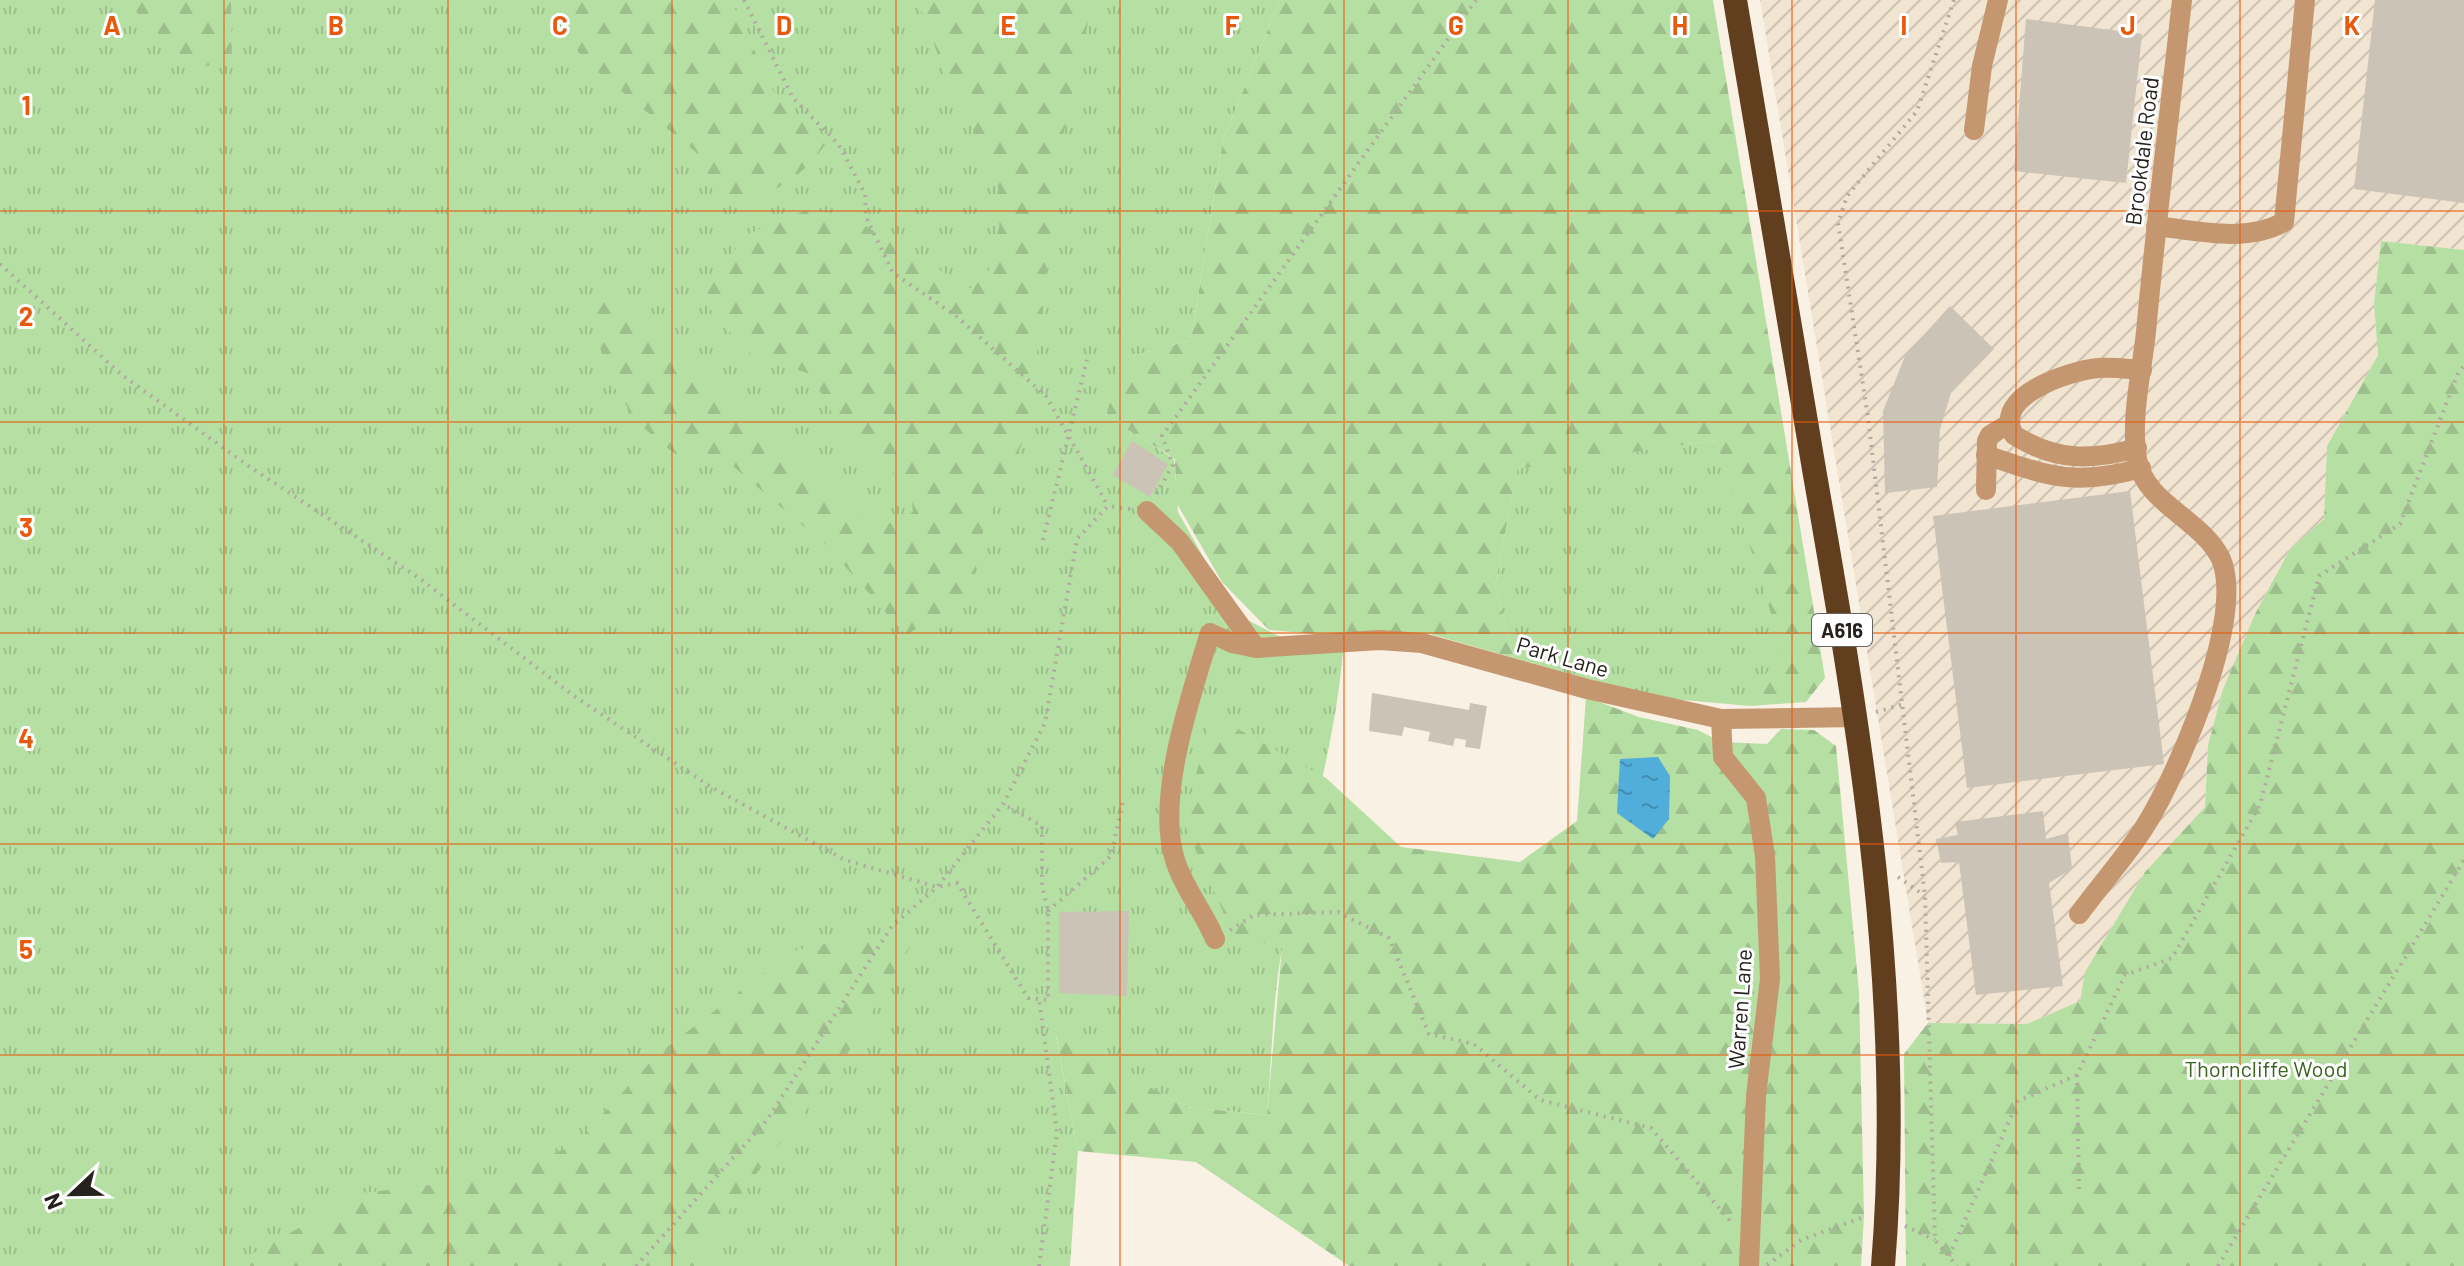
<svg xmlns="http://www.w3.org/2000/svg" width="2464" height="1266" viewBox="0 0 2464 1266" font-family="Barlow,sans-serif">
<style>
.industrial{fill:url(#industrial-furrows)}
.grass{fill:url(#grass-tufts)}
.forest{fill:url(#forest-firs)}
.water{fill:url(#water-ripples)}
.building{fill:#ccc3b7}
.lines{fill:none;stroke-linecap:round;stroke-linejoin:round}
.path{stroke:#b0a99f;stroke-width:4;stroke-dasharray:2 6;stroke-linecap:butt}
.minor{stroke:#c49770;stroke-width:20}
.highway{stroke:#613f1e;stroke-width:24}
.grid{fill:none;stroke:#e8590c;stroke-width:2;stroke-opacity:0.55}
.labels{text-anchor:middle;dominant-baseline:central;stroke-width:6;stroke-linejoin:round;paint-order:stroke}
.shield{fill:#fff;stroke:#666461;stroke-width:2}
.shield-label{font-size:20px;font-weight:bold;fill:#25221d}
.street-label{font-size:22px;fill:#25221d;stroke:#fff}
.park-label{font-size:22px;fill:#39641e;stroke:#fff}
.grid-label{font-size:26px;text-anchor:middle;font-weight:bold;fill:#e8590c;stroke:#fff;stroke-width:6;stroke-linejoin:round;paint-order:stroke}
</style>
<defs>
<pattern id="industrial-furrows" width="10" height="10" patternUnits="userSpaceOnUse" patternTransform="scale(2)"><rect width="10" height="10" fill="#f1e4d1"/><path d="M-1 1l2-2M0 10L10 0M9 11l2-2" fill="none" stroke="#cec3b3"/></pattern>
<pattern id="grass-tufts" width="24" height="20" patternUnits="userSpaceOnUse" patternTransform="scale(2)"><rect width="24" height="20" fill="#b6dfa3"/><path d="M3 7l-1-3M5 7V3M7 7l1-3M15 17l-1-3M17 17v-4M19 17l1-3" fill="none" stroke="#9cbf8c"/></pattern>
<pattern id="forest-firs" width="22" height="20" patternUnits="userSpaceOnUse" patternTransform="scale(2)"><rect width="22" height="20" fill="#b6dfa3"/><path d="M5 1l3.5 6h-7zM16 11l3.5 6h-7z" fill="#9cbf8c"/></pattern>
<pattern id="water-ripples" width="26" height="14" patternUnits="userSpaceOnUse" patternTransform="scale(2)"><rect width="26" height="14" fill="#51aeda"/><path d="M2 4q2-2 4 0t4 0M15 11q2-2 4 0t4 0" fill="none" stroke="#438db0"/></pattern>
</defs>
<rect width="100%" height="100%" fill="#faf1e5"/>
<!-- industrial -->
<path class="industrial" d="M1760,0H2464V250L2381,241L2374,303L2378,355L2327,446L2324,519L2290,549L2255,614L2223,689L2208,745L2205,807L2145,872L2085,972L2080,1001L2027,1024L1928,1023Z"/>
<!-- grass -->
<g class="grass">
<path d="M0,0H1280L1223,140L1191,340L1122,359L1106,415L1174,459L1178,512L1217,581L1248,620L1284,639L1344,638C1337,744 1305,841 1283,944C1272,999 1272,1059 1267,1115L1186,1107L1056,1036L1078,1151L1070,1266H0Z"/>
<path d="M1716,440L1782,645L1750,706L1650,697L1514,658L1495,586L1517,468Z"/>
</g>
<!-- forest -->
<g class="forest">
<path d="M118,0H231L232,62L194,68L131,7Z"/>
<path d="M551,0H731L776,97L805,121L825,145C802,178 771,194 734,207L716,198L697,153L587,63L549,13Z"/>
<path d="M917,0H1093L1060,149L1028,430L983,532L970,597L906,635L827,546L721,456L675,454L639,424L606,375L591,303L614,290L708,380L879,528L913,512L910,484L850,444L810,374L747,352L696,293L750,233L809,209L852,218L972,289L1000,258L998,182L945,73Z"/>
<path d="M1280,0H1713L1825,678L1806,702L1750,706L1781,645L1716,440L1517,469L1495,586L1514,658L1430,634L1379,631L1347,637L1269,630L1222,582L1176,502L1175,459L1106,416L1121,359L1191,340L1223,140Z"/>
<path d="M2381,241L2464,250V1266H1906L1904,1054L1928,1023L2027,1024L2080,1001L2085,972L2145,872L2205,807L2208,745L2223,689L2255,614L2290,549L2324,519L2327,446L2378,355L2374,303Z"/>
<path d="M1586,697L1639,717L1698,730L1721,742L1767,744L1781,729L1814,730L1836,746L1859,992L1864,1216L1861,1266H1349L1196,1162L1078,1151L1056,1035L1186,1107L1267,1115L1282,948L1234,936L1184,824L1211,714L1326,778L1401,847L1520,862L1577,821Z"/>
<path d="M857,937L910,947L840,1066L733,1204L697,1266H230L362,1193L505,1176L575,1144L658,1054L793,951Z"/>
</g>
<!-- water -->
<path class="water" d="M1658,757L1670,776L1669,819L1653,839L1617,813L1620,759Z"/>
<!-- building -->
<g class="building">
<path d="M2375,0H2464V203L2354,189Z"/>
<path d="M2026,19L2142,34L2126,183L2014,171Z"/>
<path d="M1950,306L1994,349L1951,393L1940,429L1937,487L1885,493L1883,411L1905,356Z"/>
<path d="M1132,441L1168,464L1150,497L1113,475Z"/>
<path d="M2130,491L2164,764L1967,788L1933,516Z"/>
<path d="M1372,693L1469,710L1470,703L1487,706L1480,749L1465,747L1466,740L1455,738L1453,746L1428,741L1430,732L1404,727L1402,736L1369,731Z"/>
<path d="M2043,811L2046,839L2068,833L2072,869L2049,883L2063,986L1976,995L1959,862L1941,863L1936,839L1958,835L1955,822Z"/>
<path d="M1129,911L1127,996L1059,993V912Z"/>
</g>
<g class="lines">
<!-- path -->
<g class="path">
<path d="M744,0L793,98L839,145L865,194L866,217L893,273L955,315L1046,396L1108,506"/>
<path d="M1954,0L1917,111L1847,196L1838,223L1868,417L1925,896L1935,1240L1957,1266"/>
<path d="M0,264L122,375L250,467L419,578L574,696L711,787L845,860L937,887L957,883L1028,998L1048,1000V911L1042,885V826L1003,804"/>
<path d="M1156,494L1173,465L1162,436L1476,0"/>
<path d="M1043,540L1087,360"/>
<path d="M1876,712L1901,705"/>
<path d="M1898,877L1925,896"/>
<path d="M1048,911L1111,856L1123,801"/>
<path d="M1230,930L1254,915L1338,912L1389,938L1429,1034L1474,1044L1540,1100L1651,1128L1730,1221"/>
<path d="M2077,1075L2079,1189"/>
<path d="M1905,1226L1935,1240"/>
<path d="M1949,1256L2018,1101L2077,1075L2125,975L2172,958L2260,805L2319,576L2400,524L2458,373L2464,366"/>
<path d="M1767,1265L1801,1240L1866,1216"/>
<path d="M636,1266L767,1120L892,926L937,887L1003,804L1045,723L1077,539L1108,506L1130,509"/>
<path d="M1039,1266L1057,1132L1039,999"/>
<path d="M2218,1266L2464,860"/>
</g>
<!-- minor -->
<g class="minor">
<path d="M1974,130L1982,66L1998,0"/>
<path d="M2156,226C2199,231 2245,243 2284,222L2305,0"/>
<path d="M2137,448C2091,461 2055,461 2014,435C1991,396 2069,371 2098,368C2112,367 2128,369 2142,370"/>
<path d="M1986,455C2048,476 2075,487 2141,468"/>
<path d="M1986,490L1987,441L1990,435L2007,425"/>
<path d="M1147,511L1180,542L1256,648"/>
<path d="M1721,719L1723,757L1756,798L1765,856L1770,979L1756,1096L1749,1266"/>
<path d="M2079,914C2103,881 2134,848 2154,811C2183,759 2245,615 2221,559C2202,519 2145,504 2137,459C2130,419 2142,371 2146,332C2156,221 2170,111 2182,0"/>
<path d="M1215,939C1204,912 1185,890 1176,863C1154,801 1191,695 1210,633L1232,643L1256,648L1380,640L1422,643L1587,689L1721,719L1857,717"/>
</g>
<!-- highway -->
<path class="highway" d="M1735,0C1762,158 1788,317 1815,475C1861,736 1905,1000 1883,1266"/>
</g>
<!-- grid -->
<path class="grid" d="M224,0V1266M448,0V1266M672,0V1266M896,0V1266M1120,0V1266M1344,0V1266M1568,0V1266M1792,0V1266M2016,0V1266M2240,0V1266M0,211H2464M0,422H2464M0,633H2464M0,844H2464M0,1055H2464"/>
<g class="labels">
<!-- shield labels -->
<rect class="shield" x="1812" y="614" width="60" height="32" rx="6"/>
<g class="shield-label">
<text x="1842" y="630">A616</text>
</g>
<!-- street labels -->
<g class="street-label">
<text transform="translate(2141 151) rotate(-83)">Brookdale Road</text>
<text transform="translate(1563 656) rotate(16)">Park Lane</text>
<text transform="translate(1739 1009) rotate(-86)">Warren Lane</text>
</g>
<!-- park labels -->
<g class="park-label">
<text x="2266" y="1068">Thorncliffe Wood</text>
</g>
</g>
<g class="grid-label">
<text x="112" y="35">A</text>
<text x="336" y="35">B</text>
<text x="560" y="35">C</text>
<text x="784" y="35">D</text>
<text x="1008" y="35">E</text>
<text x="1232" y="35">F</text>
<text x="1456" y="35">G</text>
<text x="1680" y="35">H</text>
<text x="1904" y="35">I</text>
<text x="2128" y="35">J</text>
<text x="2352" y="35">K</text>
<text x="26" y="115">1</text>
<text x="26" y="326">2</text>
<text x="26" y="537">3</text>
<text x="26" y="748">4</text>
<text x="26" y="959">5</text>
</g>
<!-- north arrow -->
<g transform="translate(72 1194) rotate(248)" stroke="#ffffff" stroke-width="6" paint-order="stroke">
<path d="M0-6L14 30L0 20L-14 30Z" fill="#25221d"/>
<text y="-12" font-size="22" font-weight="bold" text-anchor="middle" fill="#25221d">N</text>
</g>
</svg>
